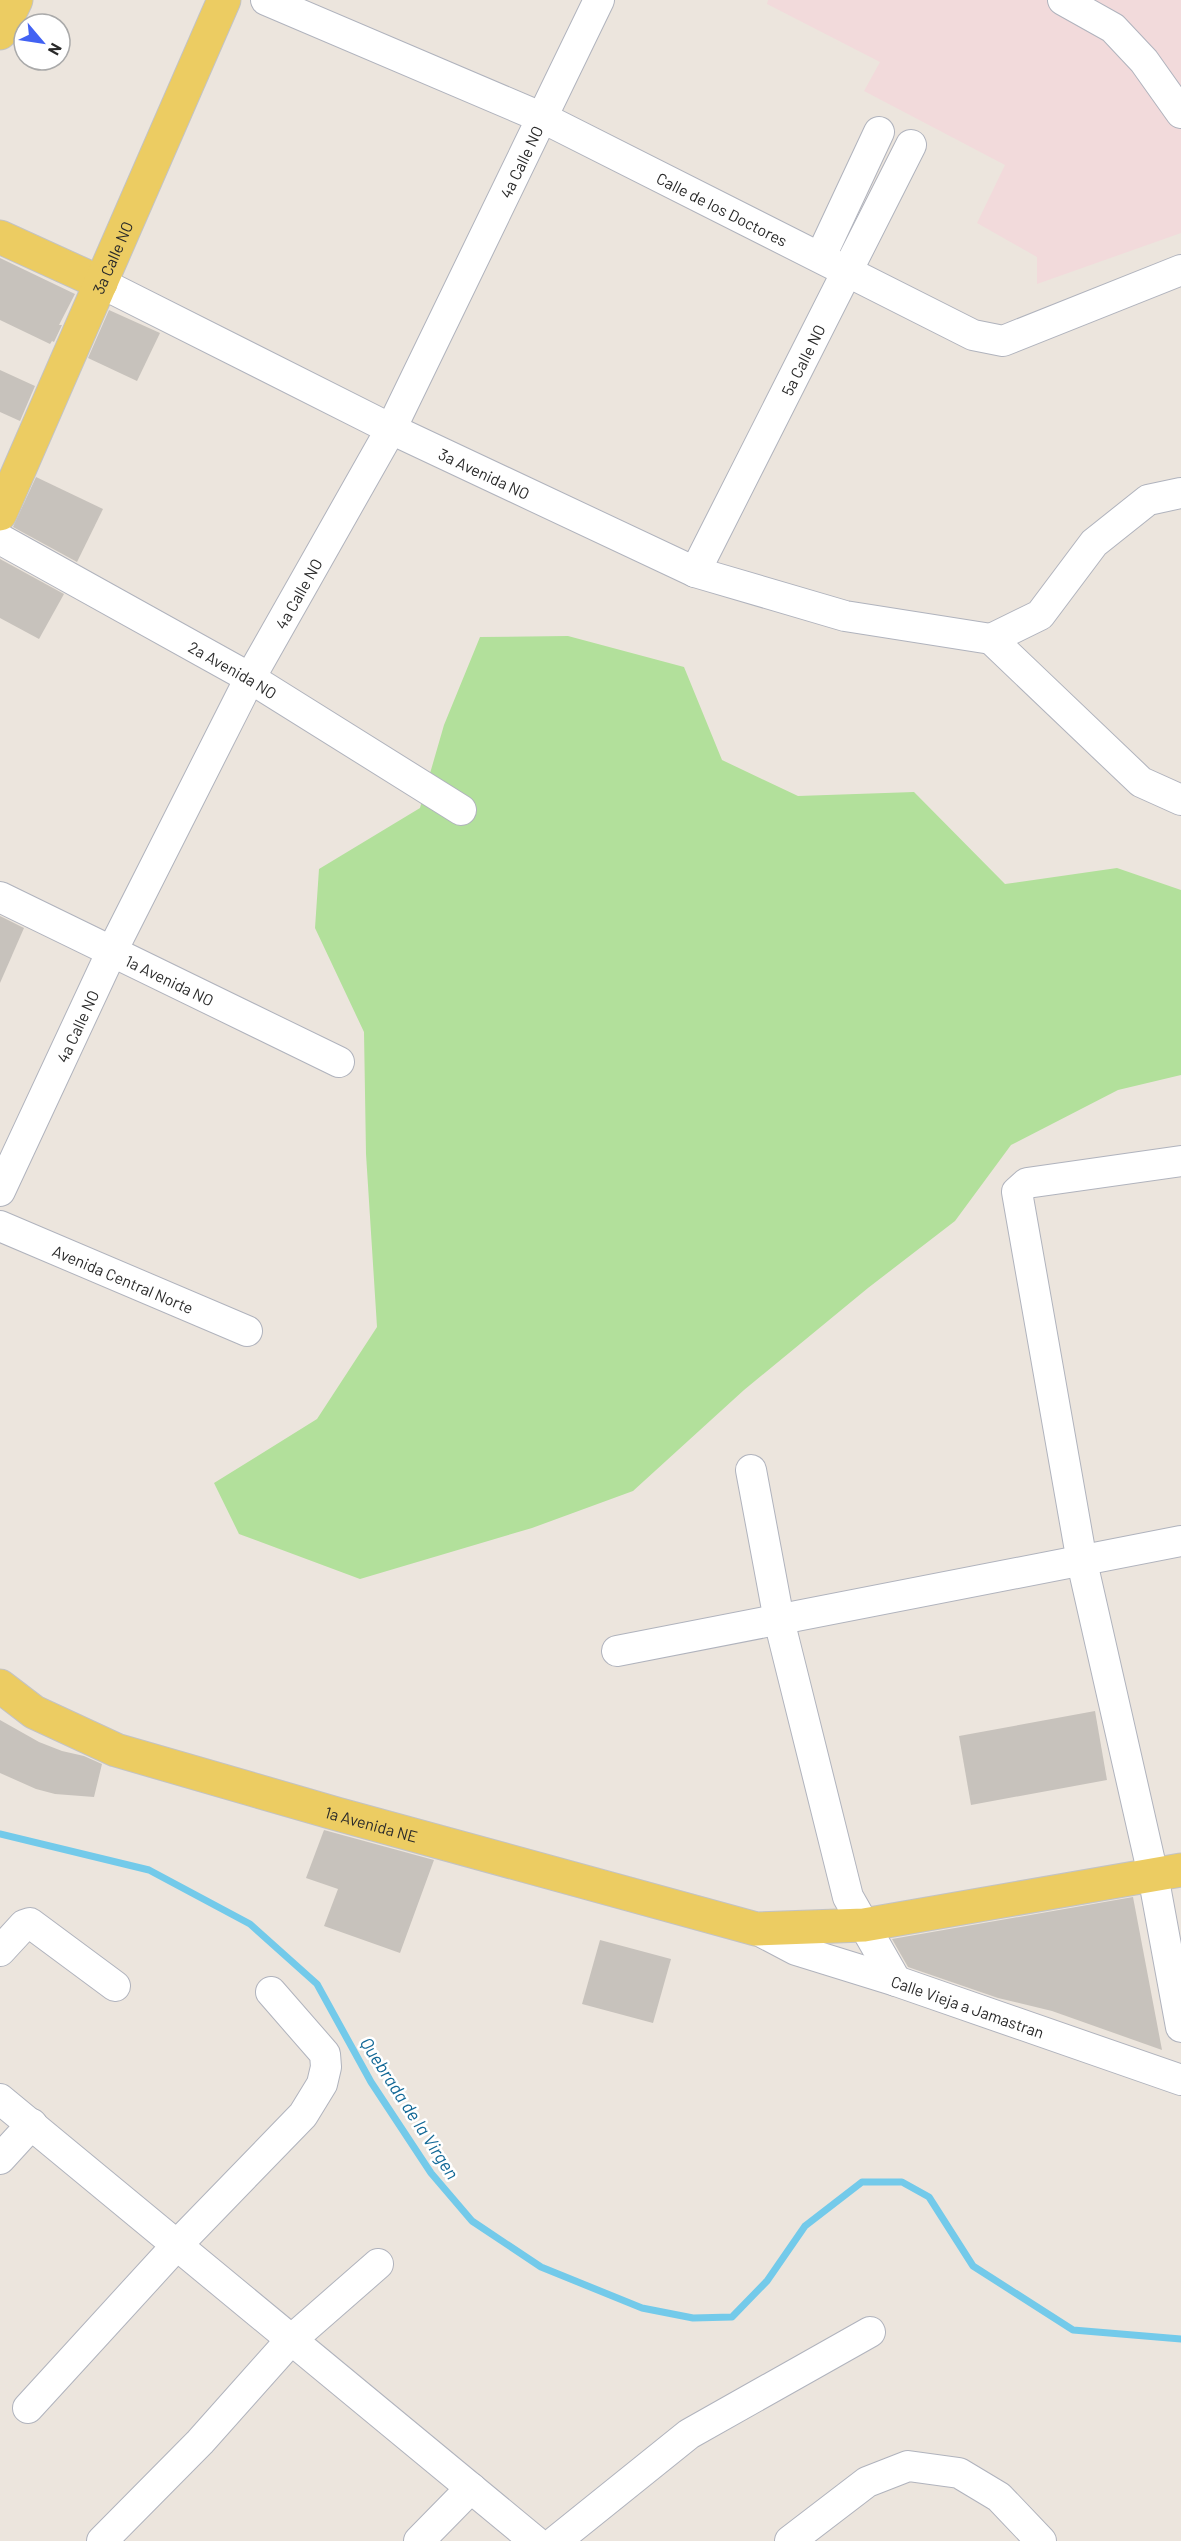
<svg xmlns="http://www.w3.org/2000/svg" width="1181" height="2541" viewBox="0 0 1181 2541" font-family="Barlow,sans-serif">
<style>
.medical{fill:#f2dadb}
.green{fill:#b2e09b}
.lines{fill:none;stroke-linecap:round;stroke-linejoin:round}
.stream{stroke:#73caea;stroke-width:7}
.building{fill:#c7c2bc}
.minor-casing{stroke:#b0b3bd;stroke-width:32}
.major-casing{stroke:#c3c3c3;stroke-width:35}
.minor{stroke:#fff;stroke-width:30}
.major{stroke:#eccc62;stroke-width:33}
.labels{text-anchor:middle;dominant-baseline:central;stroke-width:5;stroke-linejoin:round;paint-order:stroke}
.street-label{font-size:16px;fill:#2a2a2a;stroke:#fff}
.water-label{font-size:18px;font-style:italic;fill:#126896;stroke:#fff}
</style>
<rect width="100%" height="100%" fill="#ece5dd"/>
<!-- medical -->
<path class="medical" d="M768,0H1181V233L1037,284V257L977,223L1005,165L864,91L880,62L767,4Z"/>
<!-- green -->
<path class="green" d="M568,636L684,667L722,760L798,796L914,792L1005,884L1117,868L1181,890V1075L1118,1090L1011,1145L955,1221L868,1288L744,1390L633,1491L532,1528L360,1579L239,1534L214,1483L317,1419L377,1327L366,1154L364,1032L315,928L319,869L420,808L444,725L480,637Z"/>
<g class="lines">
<!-- stream -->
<path class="stream" d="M0,1834L149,1870L250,1924L317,1984L371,2082L431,2173L472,2221L541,2267L642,2308L693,2318L732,2317L767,2281L805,2226L862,2182H902L929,2197L973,2266L1073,2330L1181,2339"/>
</g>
<!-- building -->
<g class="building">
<path d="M0,258L75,294L59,325H62L54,342L52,341L50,344L0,320Z"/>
<path d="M109,310L160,333L137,381L88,358Z"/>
<path d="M0,370L35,386L20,421L0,412Z"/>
<path d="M36,477L103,509L77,562L13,527Z"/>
<path d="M0,559L64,594L39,639L0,618Z"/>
<path d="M0,916L24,928L0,983Z"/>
<path d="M1095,1711L1107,1780L971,1805L959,1736Z"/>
<path d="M0,1720L39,1742L62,1751L84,1756L102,1764L94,1797L55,1794L36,1789L0,1773Z"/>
<path d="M324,1830L434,1860L400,1953L324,1926L338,1889L306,1878Z"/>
<path d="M1133,1897L1162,2050L1052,2011L998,1998L908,1967L892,1939Z"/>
<path d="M600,1940L671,1959L653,2023L582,2004Z"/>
</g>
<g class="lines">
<defs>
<g id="minor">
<path id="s1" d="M266,0L543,118L973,335L1003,341L1181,270"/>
<path d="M1063,0L1113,28L1144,61L1181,113"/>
<path d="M821,256L879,132"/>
<path id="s2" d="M101,283L391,429L695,572L845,616L991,639"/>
<path id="s3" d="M0,539L250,678L461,810"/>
<path id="s4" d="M695,572L911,145"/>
<path d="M991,639L1141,782L1181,800"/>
<path d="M991,639L1040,615L1094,543L1148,500L1181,493"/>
<path id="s5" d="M0,897L339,1062"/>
<path d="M1181,1161L1027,1183L1017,1192L1082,1562L1153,1875L1181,2027"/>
<path id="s6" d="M0,1191L111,953L250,678L391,429L599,0"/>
<path id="s7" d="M0,1226L247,1331"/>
<path d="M751,1470L779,1620L848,1897L896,1981"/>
<path d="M617,1651L1181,1541"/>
<path id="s8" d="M756,1929L796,1950L896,1981L1181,2080"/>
<path d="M0,1951L24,1925L30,1923L115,1986"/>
<path d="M0,2099L535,2541"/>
<path d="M0,2159L32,2124"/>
<path d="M28,2408L177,2245L303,2115L322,2084L326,2067L325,2054L271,1992"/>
<path d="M102,2541L200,2442L290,2341L378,2264"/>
<path d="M419,2541L471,2488"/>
<path d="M556,2541L689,2434L870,2332"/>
<path d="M790,2541L867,2482L908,2466L959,2473L999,2497L1041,2541"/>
</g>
<g id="major">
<path d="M0,33L16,0"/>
<path d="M0,237L101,283"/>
<path id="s9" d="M0,514L224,0"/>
<path id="s10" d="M0,1686L34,1712L116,1750L337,1814L756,1929L864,1925L1181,1870"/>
</g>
</defs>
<!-- minor casing -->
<use href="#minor" class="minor-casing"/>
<!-- major casing -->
<use href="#major" class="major-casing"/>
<!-- minor -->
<use href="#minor" class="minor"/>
<!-- major -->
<use href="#major" class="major"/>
</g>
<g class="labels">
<!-- street labels -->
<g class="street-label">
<text stroke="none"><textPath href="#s6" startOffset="1154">4a Calle NO</textPath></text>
<text stroke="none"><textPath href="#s1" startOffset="502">Calle de los Doctores</textPath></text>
<text stroke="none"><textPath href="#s9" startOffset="280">3a Calle NO</textPath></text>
<text stroke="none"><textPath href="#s4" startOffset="238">5a Calle NO</textPath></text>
<text stroke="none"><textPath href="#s2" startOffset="428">3a Avenida NO</textPath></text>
<text stroke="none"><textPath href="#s6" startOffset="668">4a Calle NO</textPath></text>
<text stroke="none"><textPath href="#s3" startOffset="267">2a Avenida NO</textPath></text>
<text stroke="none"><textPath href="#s5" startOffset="189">1a Avenida NO</textPath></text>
<text stroke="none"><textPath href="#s6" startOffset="182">4a Calle NO</textPath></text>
<text stroke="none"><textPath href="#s7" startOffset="134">Avenida Central Norte</textPath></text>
<text stroke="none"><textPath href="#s10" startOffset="399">1a Avenida NE</textPath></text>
<text stroke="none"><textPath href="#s8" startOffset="226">Calle Vieja a Jamastran</textPath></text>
</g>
<!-- water labels -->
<g class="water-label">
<text transform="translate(410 2108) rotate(57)">Quebrada de la Virgen</text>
</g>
</g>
<!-- north arrow -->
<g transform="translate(42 42) rotate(119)"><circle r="28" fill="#ffffff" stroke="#aaaaaa" stroke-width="1.5"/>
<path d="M0-4.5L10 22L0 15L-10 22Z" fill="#4262f3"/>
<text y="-9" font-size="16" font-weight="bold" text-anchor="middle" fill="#2a2a2a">N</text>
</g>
</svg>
